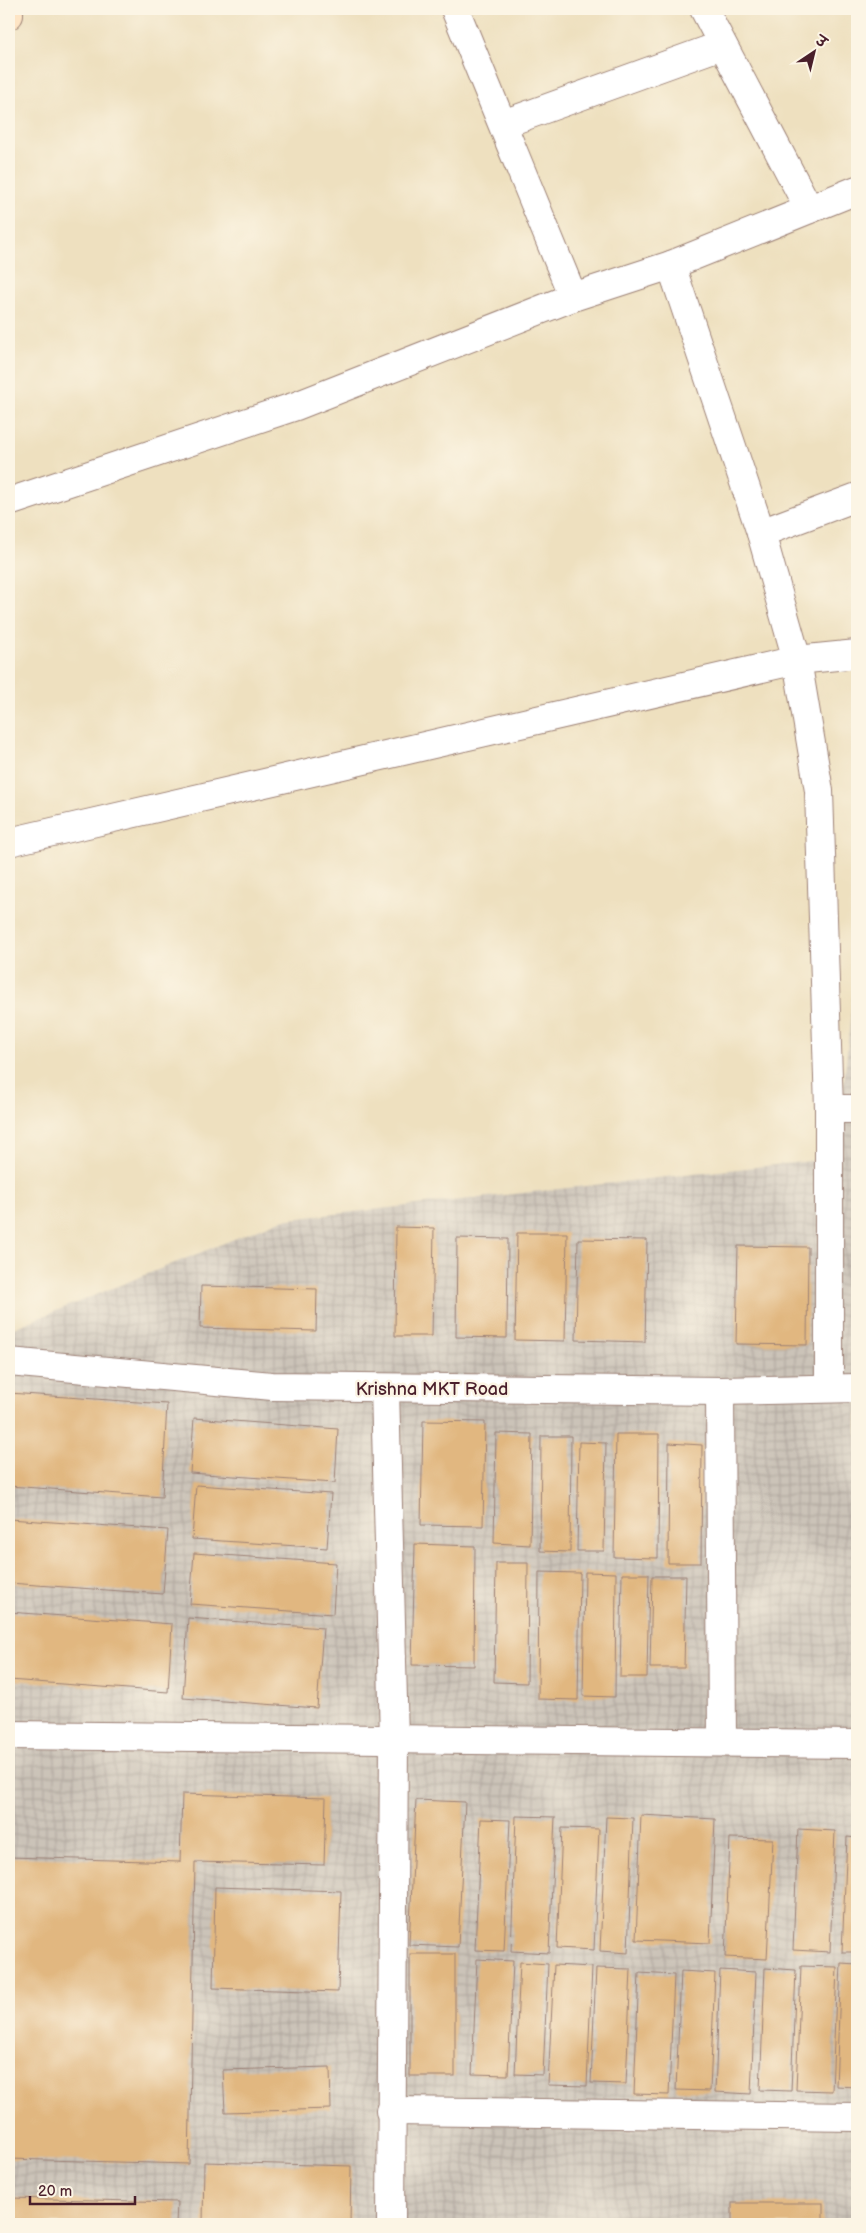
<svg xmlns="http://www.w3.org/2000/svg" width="866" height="2233" viewBox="0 0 866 2233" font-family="'Balsamiq Sans','Playpen Sans Deva',sans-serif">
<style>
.industrial{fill:url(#industrial-grid)}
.building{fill:#e1b780}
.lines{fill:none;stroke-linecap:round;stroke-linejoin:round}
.street-casing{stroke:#9c8075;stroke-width:30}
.secondary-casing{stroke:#9c8075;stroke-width:30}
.street{stroke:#fff;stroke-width:28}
.secondary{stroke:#fee5c5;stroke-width:28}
.labels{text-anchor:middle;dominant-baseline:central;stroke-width:5;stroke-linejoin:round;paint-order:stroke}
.street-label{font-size:18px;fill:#4a1f2b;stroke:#fcf5e5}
</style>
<defs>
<pattern id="industrial-grid" width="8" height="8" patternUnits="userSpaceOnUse" patternTransform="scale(1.25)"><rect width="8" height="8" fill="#cbc3b8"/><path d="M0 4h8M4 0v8" fill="none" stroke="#b0a79e"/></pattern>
</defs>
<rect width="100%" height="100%" fill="#fcf5e5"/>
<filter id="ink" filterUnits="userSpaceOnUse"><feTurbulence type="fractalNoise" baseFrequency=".02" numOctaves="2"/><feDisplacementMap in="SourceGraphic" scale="10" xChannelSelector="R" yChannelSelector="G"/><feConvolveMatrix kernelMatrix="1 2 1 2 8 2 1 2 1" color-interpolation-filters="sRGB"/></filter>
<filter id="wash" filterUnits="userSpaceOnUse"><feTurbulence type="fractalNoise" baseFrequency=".0096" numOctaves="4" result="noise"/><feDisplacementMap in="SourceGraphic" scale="20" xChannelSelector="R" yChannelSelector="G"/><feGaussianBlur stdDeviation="1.12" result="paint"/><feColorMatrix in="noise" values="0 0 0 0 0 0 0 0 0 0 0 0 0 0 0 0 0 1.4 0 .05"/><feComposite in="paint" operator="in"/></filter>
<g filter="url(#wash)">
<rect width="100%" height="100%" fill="#eee0bf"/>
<!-- industrial -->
<path class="industrial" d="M857,947V2224H9V1330L281,1220L837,1158Z"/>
<g id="blocks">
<!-- building -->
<g class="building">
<path d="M396,1227L434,1228L432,1336H395Z"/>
<path d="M517,1233H567L565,1341L515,1340Z"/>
<path d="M457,1238L508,1239L507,1338L456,1337Z"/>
<path d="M578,1239L647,1240L645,1342L576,1340Z"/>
<path d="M738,1246L808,1247L807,1345L736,1344Z"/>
<path d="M201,1286L317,1289L316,1331L200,1328Z"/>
<path d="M9,1393L167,1404L162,1497L9,1486Z"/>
<path d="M194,1418L338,1429L335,1483L190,1473Z"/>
<path d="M423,1421L485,1422L483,1526L421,1525Z"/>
<path d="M496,1433L532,1434L530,1545L494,1543Z"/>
<path d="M616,1434H659L658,1558L614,1557Z"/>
<path d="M541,1436H571L570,1552L540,1551Z"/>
<path d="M579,1442L606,1443L604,1551H577Z"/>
<path d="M669,1443L702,1445L701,1563H668Z"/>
<path d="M196,1485L331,1494L327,1548L192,1539Z"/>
<path d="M9,1519L168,1530L163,1594L9,1583Z"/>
<path d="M415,1544L475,1546L474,1666L412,1665Z"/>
<path d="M194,1553L336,1563L333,1614L190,1604Z"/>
<path d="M496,1563H528L527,1683L494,1682Z"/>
<path d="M539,1572L580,1573L578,1700L538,1699Z"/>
<path d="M585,1572L616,1573L615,1697L583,1696Z"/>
<path d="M622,1574H649L647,1677H620Z"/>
<path d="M652,1576H686L684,1668H650Z"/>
<path d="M9,1612L172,1624L168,1692L9,1680Z"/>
<path d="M188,1618L323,1628L317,1708L183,1698Z"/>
<path d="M182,1794L326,1798L324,1865L195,1862L189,2164L9,2159V1857L180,1862Z"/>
<path d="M416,1800L465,1802L458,1947L409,1945Z"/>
<path d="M641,1815L715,1819L710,1943L636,1940Z"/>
<path d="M516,1816L555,1817L549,1953L511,1951Z"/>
<path d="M606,1817L633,1818L628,1953L600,1951Z"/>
<path d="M481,1819L510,1820L504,1951L475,1950Z"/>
<path d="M562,1828L599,1829L594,1950L557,1948Z"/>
<path d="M798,1829L835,1831L830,1952L793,1950Z"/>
<path d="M847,1837L857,1838V1952H842Z"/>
<path d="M730,1838L773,1839L767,1959L725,1957Z"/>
<path d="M215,1887L341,1891L338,1992L213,1988Z"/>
<rect x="410" y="1954" width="45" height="122"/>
<path d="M477,1959L513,1961L508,2075L472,2074Z"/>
<path d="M520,1962L548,1964L543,2075L515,2074Z"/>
<path d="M841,1963L857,1964V2087L836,2086Z"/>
<path d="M554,1965L592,1967L587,2086L548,2085Z"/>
<path d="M801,1966L837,1967L832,2091L796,2090Z"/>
<path d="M596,1968L631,1969L626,2084L591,2083Z"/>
<path d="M765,1968L796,1970L791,2091L760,2090Z"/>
<path d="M720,1970L756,1972L751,2094L715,2092Z"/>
<path d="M681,1971L715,1973L710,2091L676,2090Z"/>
<path d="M639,1973L674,1975L669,2095L634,2094Z"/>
<path d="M330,2067L331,2109L225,2112L223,2070Z"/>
<path d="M204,2162L351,2166L350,2224H203Z"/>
<path d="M9,2198L177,2202L176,2224H9Z"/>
<rect x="732" y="2203" width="91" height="21"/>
</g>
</g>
</g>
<g filter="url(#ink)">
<use href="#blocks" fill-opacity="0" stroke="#9c8075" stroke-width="1"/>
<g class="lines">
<defs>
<g id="street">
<path d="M455,9L573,297"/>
<path d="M704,9L809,209"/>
<path d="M503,124L722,45"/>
<path d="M671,265L761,533L797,660L819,791L829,1109V1388"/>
<path d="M9,502L296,406L573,297L671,265L857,190"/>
<path d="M761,533L857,497"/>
<path d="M9,842L797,660L857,654"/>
<path d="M829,1109H857"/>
<path d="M9,1362L272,1386L720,1391L857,1388"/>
<path d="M385,1389L394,1739L391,2224"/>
<path d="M720,1391L722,1742"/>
<path d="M9,1735L857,1744"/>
<path d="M390,2111L857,2117"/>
</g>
<path id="secondary" d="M9,15V9"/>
</defs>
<!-- street casing -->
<use href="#street" class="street-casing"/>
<!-- secondary casing -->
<use href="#secondary" class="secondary-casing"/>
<!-- street -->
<use href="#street" class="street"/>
<!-- secondary -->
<use href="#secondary" class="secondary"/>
</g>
</g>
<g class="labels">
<!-- street labels -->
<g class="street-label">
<text x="432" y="1389">Krishna MKT Road</text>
</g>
</g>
<!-- margin -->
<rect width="866" height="2233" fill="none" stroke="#fcf5e5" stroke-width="30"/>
<!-- north arrow -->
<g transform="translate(814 52) rotate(35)" stroke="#fcf5e5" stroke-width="4" paint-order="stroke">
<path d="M0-4L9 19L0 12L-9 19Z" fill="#4a1f2b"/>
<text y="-8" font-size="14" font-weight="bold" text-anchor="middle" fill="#4a1f2b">उ</text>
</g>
<!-- scale -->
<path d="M30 2196v8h105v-8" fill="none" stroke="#4a1f2b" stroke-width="2.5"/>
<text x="38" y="2196" font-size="15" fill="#4a1f2b" stroke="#fcf5e5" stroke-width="4" paint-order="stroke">20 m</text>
</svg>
